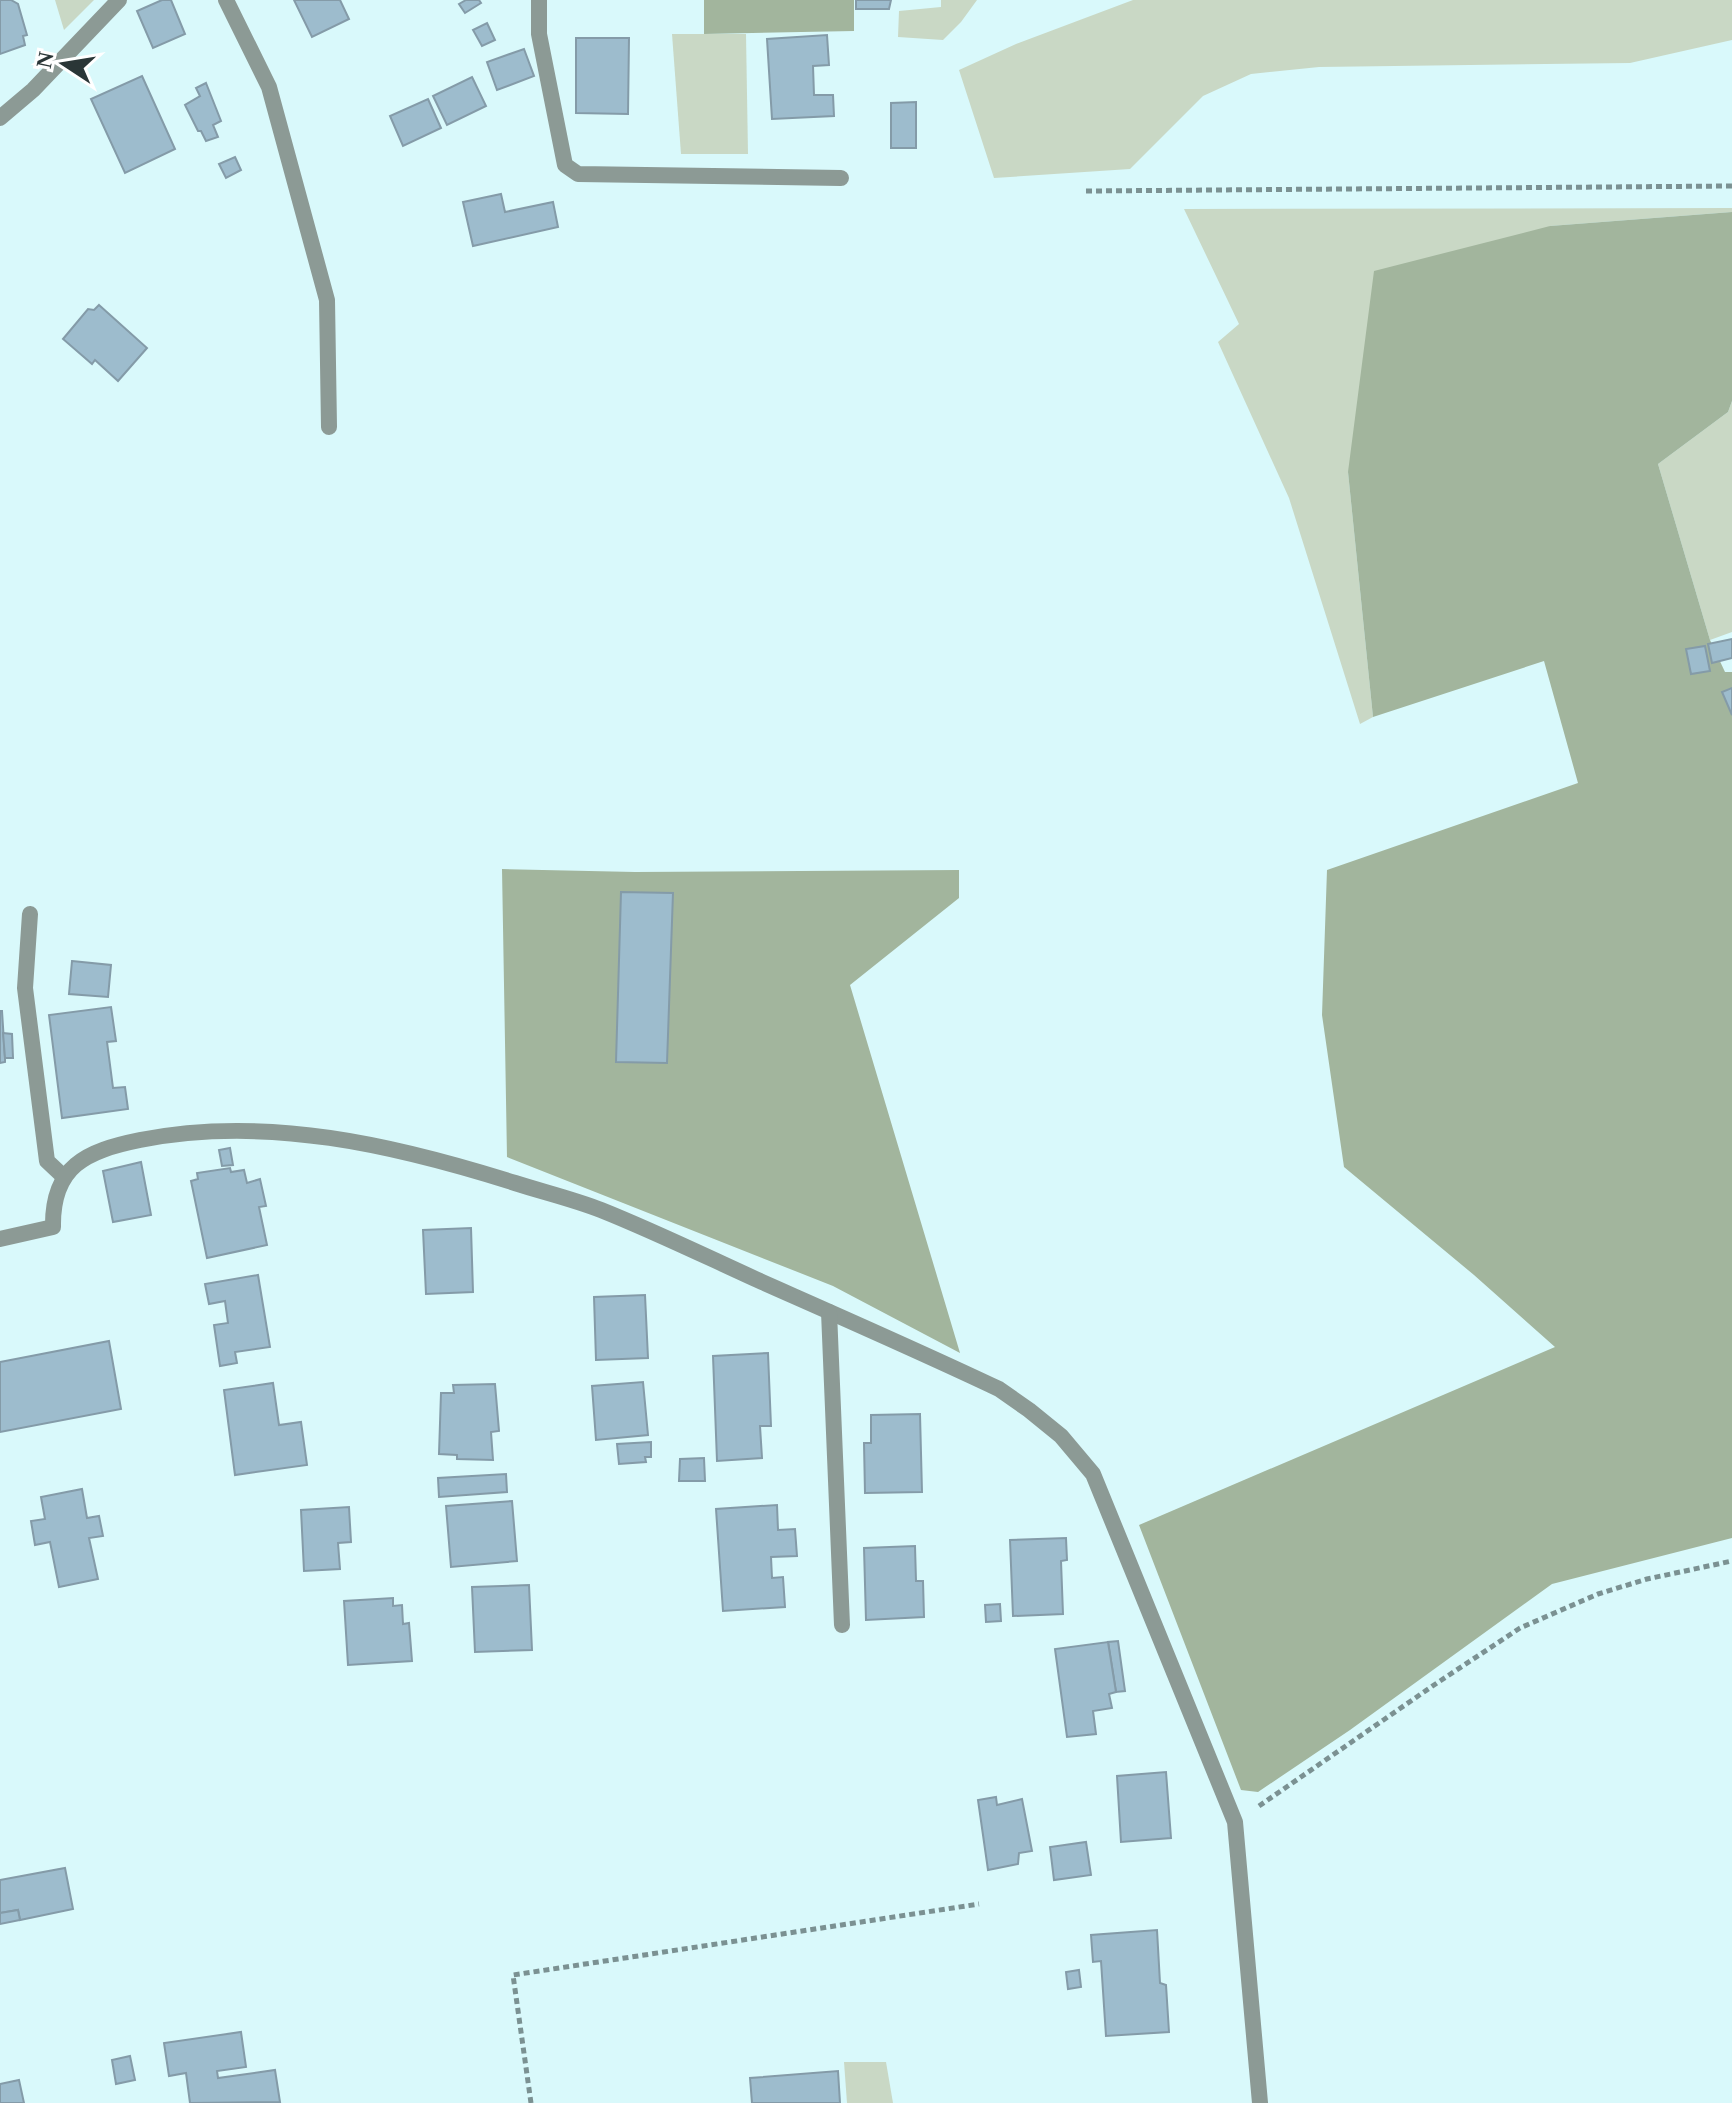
<svg xmlns="http://www.w3.org/2000/svg" width="1732" height="2103" viewBox="0 0 1732 2103" font-family="'Times New Roman',serif">
<style>
.green{fill:#c9d8c5}
.forest{fill:#a2b59d}
.building{fill:#9dbccd;stroke:#849ba8;stroke-width:2}
.lines{fill:none;stroke-linecap:round;stroke-linejoin:round}
.path{stroke:#7b9192;stroke-width:5;stroke-dasharray:6 4;stroke-linecap:butt}
.service{stroke:#8c9a95;stroke-width:16}
.minor{stroke:#8c9a95;stroke-width:16}
</style>
<rect width="100%" height="100%" fill="#d9f9fb"/>
<!-- green -->
<g class="green">
<path d="M55,0H94L64,30Z"/>
<path d="M941,0H977L961,22L943,40L898,37L899,11L941,7Z"/>
<path d="M1133,0H1732V40L1630,63L1319,67L1251,74L1203,96L1130,169L994,178L959,70L1016,44Z"/>
<path d="M672,34H746L748,154H681Z"/>
<path d="M1732,208V212L1550,226L1348,472L1373,717L1360,724L1289,498L1218,342L1239,324L1184,209Z"/>
<path d="M1732,401V632L1710,640L1658,464L1728,412Z"/>
<path d="M844,2062H886L893,2103H847Z"/>
</g>
<!-- forest -->
<g class="forest">
<path d="M704,0H854V31L704,34Z"/>
<path d="M1732,212V401L1728,412L1658,464L1710,640L1725,672H1732V1538L1552,1584L1350,1730L1258,1792L1241,1790L1139,1525L1555,1347L1474,1275L1344,1167L1322,1015L1327,870L1578,783L1544,661L1373,717L1348,472L1374,271L1550,226Z"/>
<path d="M502,869L635,872L959,870V898L850,985L960,1353L833,1286L507,1157Z"/>
</g>
<!-- building -->
<g class="building">
<path d="M0,0H11L18,4L27,35L23,36L25,45L0,54Z"/>
<path d="M162,0H171L185,34L153,48L137,11Z"/>
<path d="M294,0H340L349,19L312,37Z"/>
<path d="M466,0H479L481,3L465,13L459,4Z"/>
<path d="M856,0H891L889,9H856Z"/>
<path d="M487,23L495,40L482,46L473,30Z"/>
<path d="M827,35L829,65L813,66L814,95H833L834,116L772,119L767,39Z"/>
<path d="M576,38H629L628,114L576,113Z"/>
<path d="M524,49L534,76L497,90L487,62Z"/>
<path d="M142,76L175,149L125,173L91,99Z"/>
<path d="M472,77L486,106L447,125L433,96Z"/>
<path d="M206,83L221,121L213,125L218,137L206,141L201,131H198L185,105L200,96L196,88Z"/>
<path d="M428,99L441,128L403,146L390,116Z"/>
<path d="M916,102V148H891V103Z"/>
<path d="M235,157L241,170L226,178L219,164Z"/>
<path d="M501,194L505,212L553,202L558,227L473,246L463,202Z"/>
<path d="M99,305L147,348L118,381L95,360L92,364L63,339L88,309L94,310Z"/>
<path d="M1732,639V658L1712,663L1708,644Z"/>
<path d="M1705,646L1710,671L1691,674L1686,649Z"/>
<path d="M1732,688V715L1722,692Z"/>
<path d="M621,892L673,893L667,1063L616,1062Z"/>
<path d="M72,961L111,965L108,997L69,994Z"/>
<path d="M111,1007L116,1041L107,1042L113,1088L125,1087L128,1109L62,1118L49,1015Z"/>
<path d="M0,1011H2L5,1058V1062L0,1063Z"/>
<path d="M3,1033L12,1034L13,1058H5Z"/>
<path d="M230,1148L233,1165L222,1166L219,1150Z"/>
<path d="M141,1162L151,1215L113,1222L103,1171Z"/>
<path d="M230,1168L231,1172L244,1170L247,1183L260,1179L266,1206L259,1207L267,1245L207,1258L191,1181L198,1179L197,1173Z"/>
<path d="M471,1228L473,1292L426,1294L423,1230Z"/>
<path d="M258,1275L270,1347L235,1352L237,1363L220,1366L214,1325L228,1323L225,1301L209,1304L205,1284Z"/>
<path d="M645,1295L648,1358L596,1360L594,1297Z"/>
<path d="M109,1341L121,1409L0,1432V1362Z"/>
<path d="M768,1353L771,1426H760L762,1458L717,1461L713,1356Z"/>
<path d="M643,1382L648,1435L596,1440L592,1386Z"/>
<path d="M273,1383L279,1425L301,1422L307,1465L235,1475L224,1390Z"/>
<path d="M495,1384L499,1431L491,1432L493,1460L457,1459V1455L439,1454L441,1393H454L453,1385Z"/>
<path d="M920,1414L922,1492L865,1493L864,1443H871V1415Z"/>
<path d="M651,1442V1457H645L646,1462L619,1464L617,1444Z"/>
<path d="M704,1458L705,1481H679L680,1459Z"/>
<path d="M506,1474L507,1492L439,1497L438,1478Z"/>
<path d="M82,1489L87,1518L99,1516L103,1536L89,1538L98,1579L59,1587L50,1542L35,1545L31,1521L45,1519L41,1497Z"/>
<path d="M512,1501L517,1561L451,1567L446,1506Z"/>
<path d="M777,1505L778,1530L795,1529L797,1556L771,1557L772,1578L783,1577L785,1607L723,1611L716,1509Z"/>
<path d="M349,1507L351,1542L338,1543L340,1569L304,1571L301,1510Z"/>
<path d="M1066,1538L1067,1560L1061,1561L1063,1614L1013,1616L1010,1540Z"/>
<path d="M915,1546L916,1581H923L924,1617L866,1620L864,1548Z"/>
<path d="M529,1585L532,1650L475,1652L472,1587Z"/>
<path d="M393,1598V1606L402,1605L403,1624L409,1623L412,1661L348,1665L344,1601Z"/>
<path d="M1000,1604L1001,1621L986,1622L985,1605Z"/>
<path d="M1118,1641L1125,1691L1116,1692L1108,1642Z"/>
<path d="M1108,1642L1116,1692L1109,1694L1112,1708L1093,1711L1096,1734L1067,1737L1055,1649Z"/>
<path d="M1166,1772L1171,1838L1121,1842L1117,1776Z"/>
<path d="M996,1797L997,1805L1022,1799L1032,1851L1019,1853L1018,1864L988,1870L978,1800Z"/>
<path d="M1086,1842L1091,1875L1054,1880L1050,1847Z"/>
<path d="M65,1868L73,1909L20,1920L18,1910L0,1913V1880Z"/>
<path d="M18,1910L20,1920L0,1924V1913Z"/>
<path d="M1157,1930L1160,1983L1166,1985L1169,2032L1106,2036L1101,1961L1093,1962L1091,1935Z"/>
<path d="M1079,1970L1081,1987L1068,1989L1066,1972Z"/>
<path d="M241,2032L246,2067L217,2071L218,2078L275,2070L280,2102L190,2103L186,2073L169,2076L164,2043Z"/>
<path d="M130,2056L135,2080L116,2084L112,2060Z"/>
<path d="M838,2071L840,2103H752L750,2078Z"/>
<path d="M19,2080L24,2103H0V2084Z"/>
</g>
<g class="lines">
<!-- path -->
<g class="path">
<path d="M1086,191L1732,186"/>
<path d="M1259,1806L1434,1685L1520,1628L1598,1594L1647,1579L1732,1561"/>
<path d="M531,2103L513,1975L979,1904"/>
</g>
<!-- service -->
<g class="service">
<path d="M226,0L269,87L327,300L329,427"/>
<path d="M539,0V34L565,165L578,174L841,178"/>
</g>
<!-- minor -->
<g class="minor">
<path d="M0,118L33,90L119,0"/>
<path d="M30,914L25,988L47,1161L64,1177"/>
<path d="M0,1239L53,1227C52,1166 86,1151 140,1140C266,1115 395,1145 515,1183C543,1192 573,1199 601,1210C656,1232 709,1258 762,1282C841,1317 921,1352 999,1389L1029,1410L1061,1436L1093,1474L1235,1822L1260,2103"/>
<path d="M829,1312L842,1625"/>
</g>
</g>
<!-- north arrow -->
<g transform="translate(64 64) rotate(282)" stroke="#ffffff" stroke-width="6" paint-order="stroke">
<path d="M0-6L14 30L0 20L-14 30Z" fill="#2a3637"/>
<text y="-12" font-size="22" font-weight="bold" text-anchor="middle" fill="#2a3637">N</text>
</g>
</svg>
